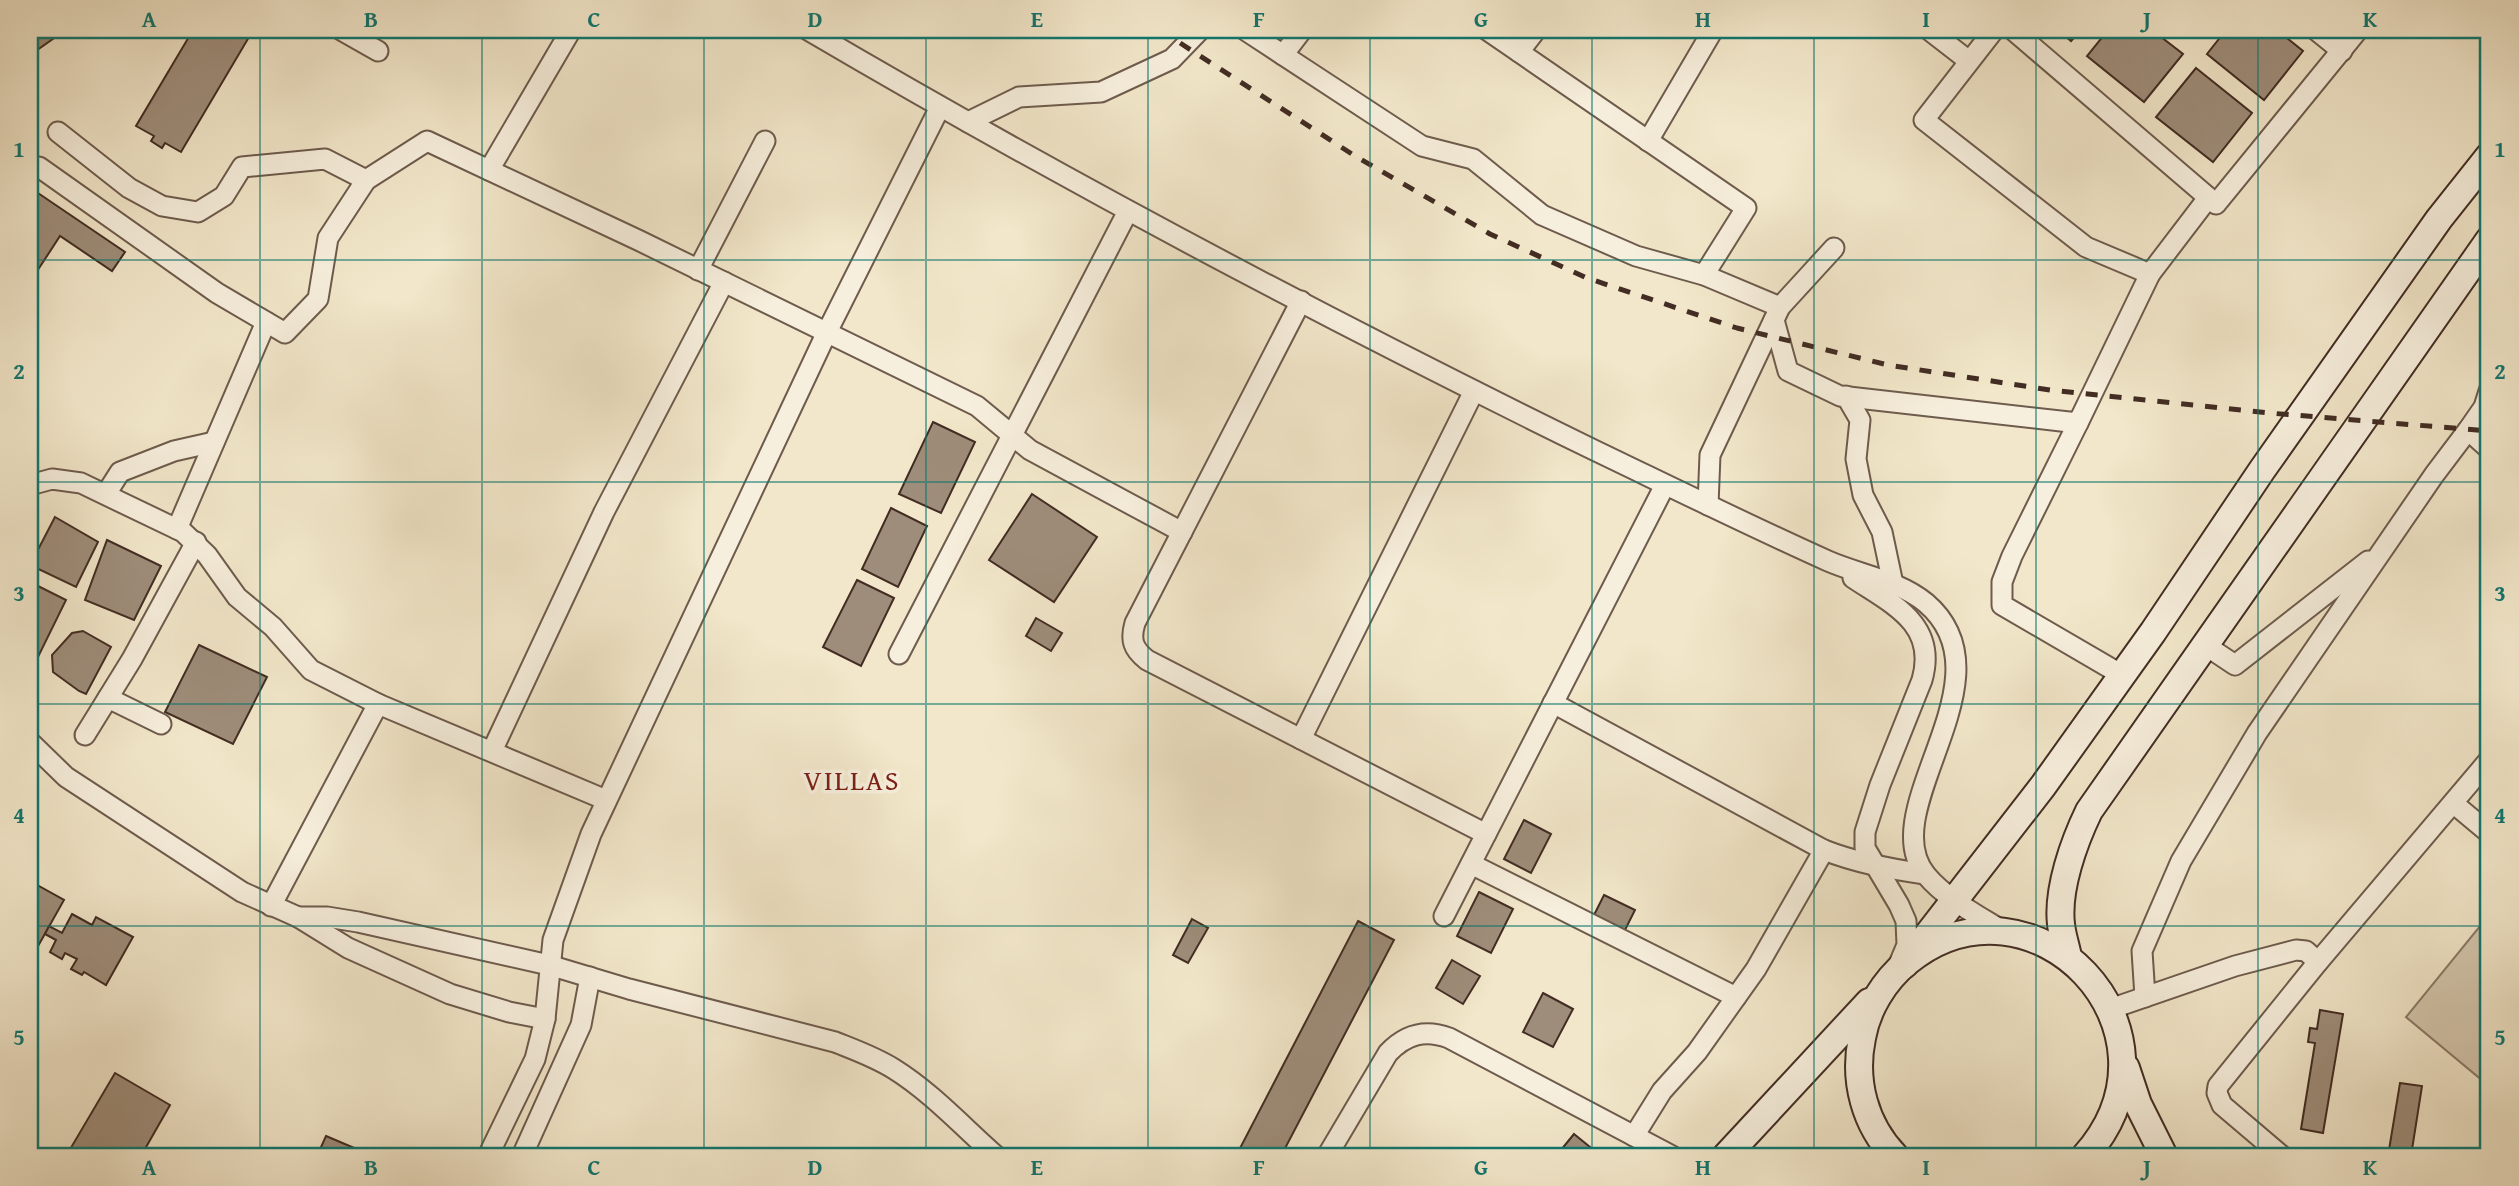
<svg xmlns="http://www.w3.org/2000/svg" width="2519" height="1186" viewBox="0 0 2519 1186" font-family="'Gentium Book Plus',serif">
<style>
.green{fill:#d4c7ae;stroke:#8b7a68;stroke-width:2}
.lines{fill:none;stroke-linecap:round;stroke-linejoin:round}
.stream{stroke:#887665;stroke-width:6}
.building{fill:#9e8d7a;stroke:#422c23;stroke-width:2}
.street-casing{stroke:#6e5b4d;stroke-width:23}
.secondary-casing{stroke:#422c23;stroke-width:30}
.street{stroke:#f7efdd;stroke-width:19}
.secondary{stroke:#f7efdd;stroke-width:26}
.rail{stroke:#422c23;stroke-width:5;stroke-dasharray:12 12;stroke-linecap:butt}
.grid{fill:none;stroke:#0f766e;stroke-width:2;stroke-opacity:0.55}
.labels{text-anchor:middle;dominant-baseline:central;stroke-width:7;stroke-linejoin:round;paint-order:stroke}
.neighbourhood-label{font-size:28px;letter-spacing:2px;fill:#7a1f14;stroke:#f7efdd}
.neatline{fill:none;stroke:#0f766e;stroke-width:2.5}
.grid-label{font-size:23px;text-anchor:middle;font-weight:bold;fill:#0f766e}
</style>
<rect width="100%" height="100%" fill="#f2e7ca"/>
<filter id="stains"><feTurbulence type="fractalNoise" baseFrequency=".00286" numOctaves="4"/><feColorMatrix values="0 0 0 0 .2 0 0 0 0 .09 0 0 0 0 .02 0 0 0 .5 -.17"/></filter>
<radialGradient id="worn" r=".72"><stop offset=".6" stop-color="#630" stop-opacity="0"/><stop offset="1" stop-color="#630" stop-opacity=".3"/></radialGradient>
<!-- green -->
<path class="green" d="M2489,915V1086L2406,1017Z"/>
<g class="lines">
<!-- stream -->
<path class="stream" d="M630,1153V1156"/>
</g>
<!-- building -->
<g class="building">
<path d="M30,30H52L57,36L30,55Z"/>
<path d="M193,30L252,32L181,152L165,143L162,148L151,141L154,136L136,126Z"/>
<path d="M2058,30H2081L2071,41Z"/>
<path d="M2108,30H2152L2183,54L2144,102L2087,56Z"/>
<path d="M2226,30H2277L2303,51L2264,100L2207,54Z"/>
<path d="M2196,68L2252,113L2213,162L2156,117Z"/>
<path d="M35,191L125,252L112,271L60,236L30,282V199Z"/>
<path d="M933,422L975,442L941,513L899,494Z"/>
<path d="M1032,494L1097,537L1054,602L989,560Z"/>
<path d="M891,508L927,526L898,587L862,569Z"/>
<path d="M55,517L98,542L76,587L30,565Z"/>
<path d="M107,540L161,566L134,620L85,600Z"/>
<path d="M857,580L894,598L861,666L823,647Z"/>
<path d="M30,582L66,600L38,657L30,653Z"/>
<path d="M1036,618L1062,633L1051,651L1026,636Z"/>
<path d="M83,631L111,647L86,694L79,691L53,672L52,655L72,633Z"/>
<path d="M199,645L267,677L233,744L165,712Z"/>
<path d="M1524,820L1551,834L1531,873L1504,859Z"/>
<path d="M30,881L64,900L37,948L30,944Z"/>
<path d="M1479,892L1513,909L1491,953L1457,936Z"/>
<path d="M1604,895L1635,910L1625,930L1594,915Z"/>
<path d="M72,914L92,925L96,917L133,937L106,985L84,972L82,975L71,969L77,959L65,953L62,959L50,952L56,940L45,934L49,926L62,933Z"/>
<path d="M1192,919L1208,928L1188,963L1173,955Z"/>
<path d="M1358,921L1394,940L1281,1156H1236Z"/>
<path d="M1452,960L1480,976L1463,1004L1436,988Z"/>
<path d="M1543,993L1573,1009L1553,1047L1523,1032Z"/>
<path d="M2320,1010L2343,1014L2323,1133L2301,1129L2315,1043L2308,1042L2310,1028L2317,1029Z"/>
<path d="M115,1073L170,1105L141,1156H78L69,1151Z"/>
<path d="M2400,1083L2422,1086L2411,1156H2388Z"/>
<path d="M1574,1134L1601,1156H1556Z"/>
<path d="M326,1136L366,1153L364,1156H317Z"/>
</g>
<g class="lines">
<defs>
<g id="street">
<path d="M341,30L378,51"/>
<path d="M808,30C1065,181 1328,320 1596,451C1673,488 1750,526 1828,561C1860,575 1898,580 1926,603C2015,679 1872,809 1926,875C1946,899 1979,916 2006,933"/>
<path d="M1245,30L1422,146L1473,159L1542,215L1636,256L1704,275L1780,307"/>
<path d="M1487,30L1746,208L1704,275"/>
<path d="M1929,30L1969,61"/>
<path d="M1994,30L1924,120L2086,247L2150,274"/>
<path d="M2013,30L2216,204L2358,30"/>
<path d="M2316,30L2342,51"/>
<path d="M1519,52L1536,30"/>
<path d="M1283,55L1302,30"/>
<path d="M968,122L1019,97L1101,92L1172,59L1200,30"/>
<path d="M58,132L129,188L162,206L198,212L224,196L242,167L325,159L366,180L427,141L638,240L977,406L1030,450L1182,532"/>
<path d="M1648,141L1713,30"/>
<path d="M39,167L217,293L285,333L318,299L328,238L366,180"/>
<path d="M489,170L571,30"/>
<path d="M698,270L765,141"/>
<path d="M1301,301L1135,623C1130,640 1133,649 1147,660L1486,834"/>
<path d="M1774,320L1788,371L1840,396L2078,423L2150,274L2208,198"/>
<path d="M1846,396L1860,420L1856,459L1863,495L1882,532L1893,584"/>
<path d="M2078,423L2012,556L2002,582V605L2122,675"/>
<path d="M2468,430L2489,449"/>
<path d="M30,485L52,479L81,483L183,532L207,555L237,597L273,627L311,670L378,704L606,800"/>
<path d="M106,494L120,472L174,451L214,442"/>
<path d="M1708,505L1710,455L1780,307L1834,248"/>
<path d="M177,529L266,322"/>
<path d="M1853,578C1892,604 1938,624 1922,680L1880,785L1865,832V848L1899,905L1906,921L1907,945L1899,964"/>
<path d="M2205,645L2235,665L2368,561"/>
<path d="M899,654L1128,211"/>
<path d="M108,698L161,724"/>
<path d="M1553,703L1824,850C1857,863 1890,869 1925,874"/>
<path d="M85,735L132,659L196,542"/>
<path d="M1301,739L1474,391"/>
<path d="M30,742L66,777L242,892L298,917L348,948L450,994L509,1012L545,1019"/>
<path d="M492,751L604,512L724,282"/>
<path d="M2453,803L2489,833"/>
<path d="M1471,864L1736,997"/>
<path d="M271,906L378,704"/>
<path d="M1444,916L1665,485"/>
<path d="M298,917H327L358,922L549,965L629,989L835,1042C855,1050 875,1057 894,1069C931,1092 963,1127 996,1156"/>
<path d="M2145,997L2142,951L2181,861L2257,733L2434,475L2468,430L2484,407L2489,391"/>
<path d="M2110,1009L2235,966L2296,950L2306,951L2318,962"/>
<path d="M1634,1136L1662,1091L1697,1052L1756,969L1824,850"/>
<path d="M488,1156L535,1059L545,1019L553,940L591,834L827,332L940,107"/>
<path d="M522,1156L581,1025L590,977"/>
<path d="M1327,1156L1388,1053C1406,1034 1425,1029 1449,1038L1672,1156"/>
<path d="M2282,1156L2222,1105L2217,1093L2218,1086L2318,962L2489,760"/>
</g>
<g id="secondary">
<path d="M2068,957C2066,946 2062,935 2061,924C2057,889 2074,842 2089,811L2489,240"/>
<path d="M1905,964L2043,786L2153,632L2262,470L2439,219L2489,156"/>
<path d="M2126,1068L2138,1104L2164,1156"/>
<path d="M1726,1156L1869,1002"/>
<path d="M1895,1156C1865,1125 1853,1081 1862,1038C1867,1009 1884,981 1907,962C2032,860 2197,1030 2085,1156"/>
</g>
</defs>
<!-- street casing -->
<use href="#street" class="street-casing"/>
<!-- secondary casing -->
<use href="#secondary" class="secondary-casing"/>
<!-- street -->
<use href="#street" class="street"/>
<!-- secondary -->
<use href="#secondary" class="secondary"/>
<!-- rail -->
<path class="rail" d="M1160,30L1355,156L1490,234L1587,278L1737,328L1888,365L2050,390L2269,413L2489,431"/>
</g>
<!-- grid -->
<path class="grid" d="M260,30V1156M482,30V1156M704,30V1156M926,30V1156M1148,30V1156M1370,30V1156M1592,30V1156M1814,30V1156M2036,30V1156M2258,30V1156M30,260H2489M30,482H2489M30,704H2489M30,926H2489"/>
<g class="labels">
<!-- neighbourhood labels -->
<g class="neighbourhood-label">
<text x="852" y="779">VILLAS</text>
</g>
</g>
<!-- margin -->
<rect width="2519" height="1186" fill="none" stroke="#f2e7ca" stroke-width="77"/>
<rect x="38" y="38" width="2442" height="1110" class="neatline"/>
<g class="grid-label">
<text x="149" y="27">A</text>
<text x="371" y="27">B</text>
<text x="594" y="27">C</text>
<text x="815" y="27">D</text>
<text x="1037" y="27">E</text>
<text x="1259" y="27">F</text>
<text x="1481" y="27">G</text>
<text x="1703" y="27">H</text>
<text x="1926" y="27">I</text>
<text x="2147" y="27">J</text>
<text x="2370" y="27">K</text>
<text x="19" y="157">1</text>
<text x="2500" y="157">1</text>
<text x="19" y="379">2</text>
<text x="2500" y="379">2</text>
<text x="19" y="601">3</text>
<text x="2500" y="601">3</text>
<text x="19" y="823">4</text>
<text x="2500" y="823">4</text>
<text x="19" y="1045">5</text>
<text x="2500" y="1045">5</text>
<text x="149" y="1175">A</text>
<text x="371" y="1175">B</text>
<text x="594" y="1175">C</text>
<text x="815" y="1175">D</text>
<text x="1037" y="1175">E</text>
<text x="1259" y="1175">F</text>
<text x="1481" y="1175">G</text>
<text x="1703" y="1175">H</text>
<text x="1926" y="1175">I</text>
<text x="2147" y="1175">J</text>
<text x="2370" y="1175">K</text>
</g>
<rect width="100%" height="100%" filter="url(#stains)"/>
<rect width="100%" height="100%" fill="url(#worn)"/>
</svg>
